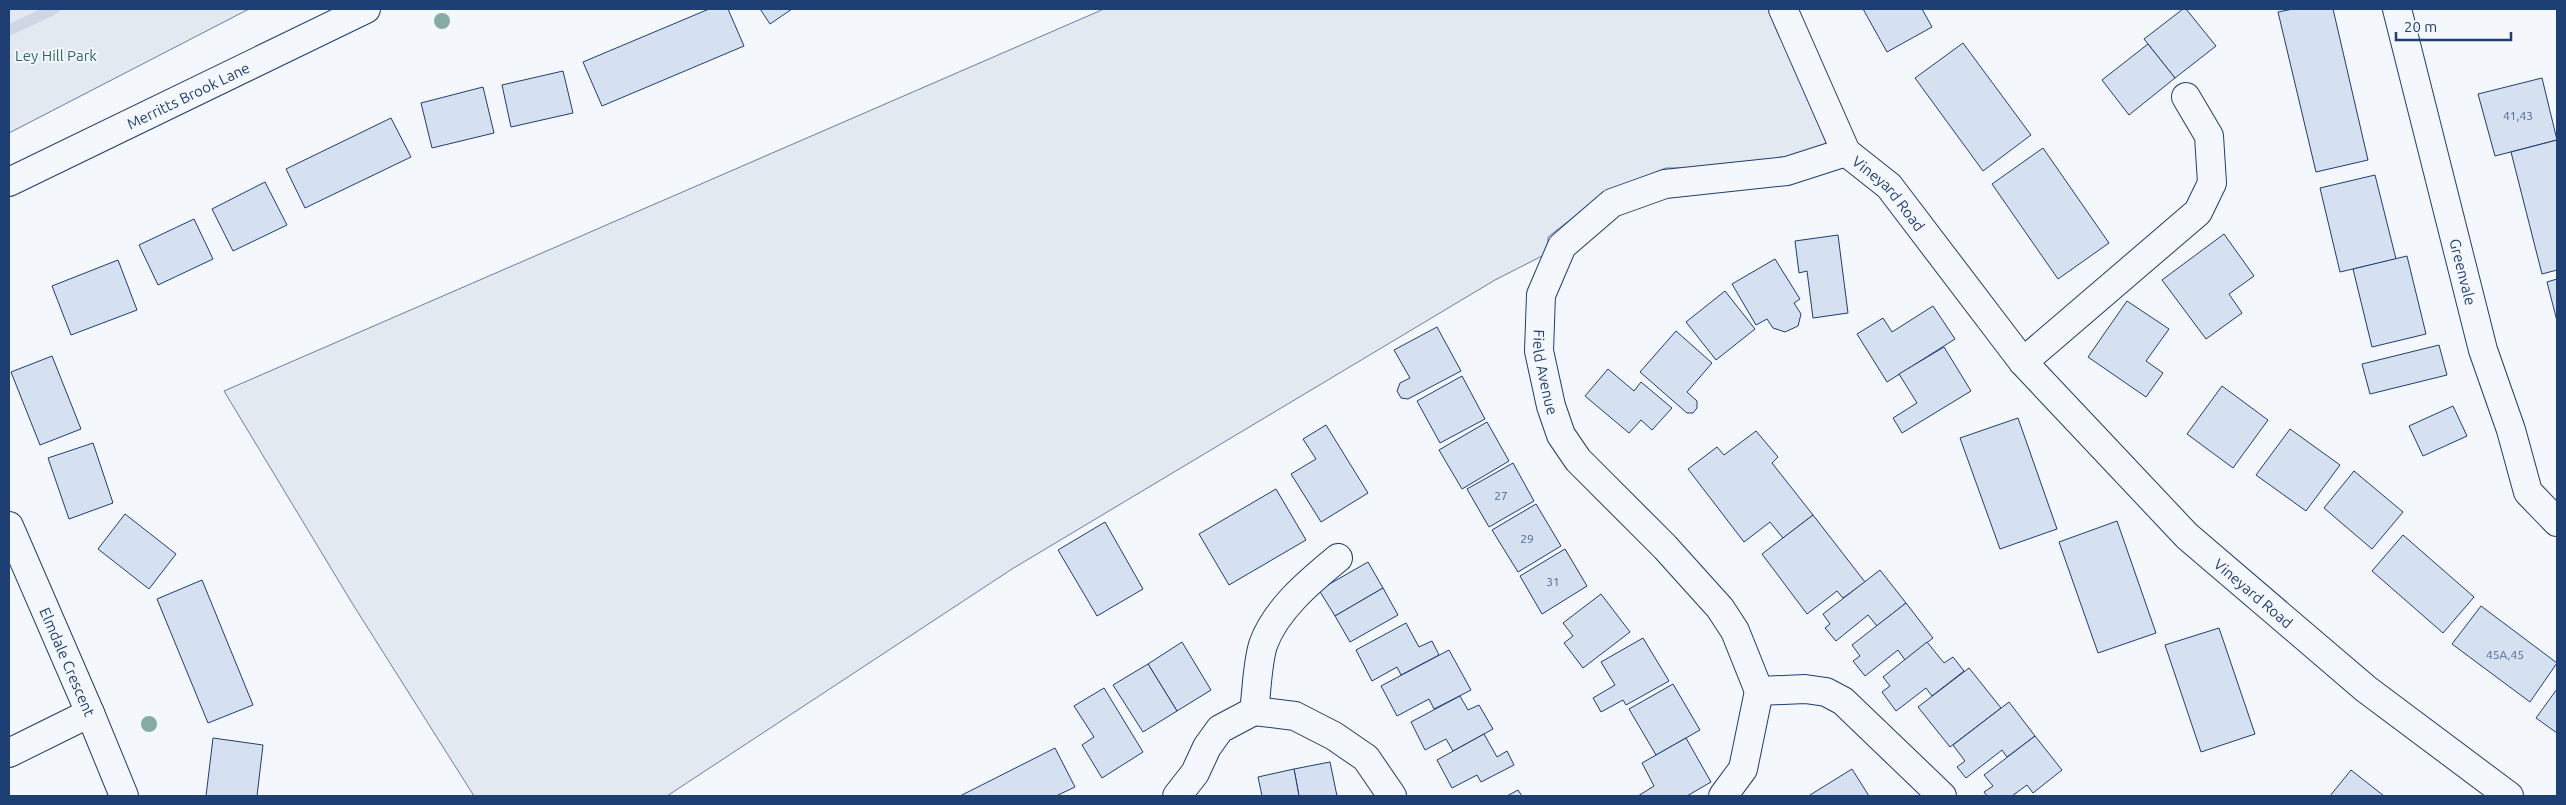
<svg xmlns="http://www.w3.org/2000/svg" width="2566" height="805" viewBox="0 0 2566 805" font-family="Ubuntu,sans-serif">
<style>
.green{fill:#e3e9f0;stroke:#687fa3}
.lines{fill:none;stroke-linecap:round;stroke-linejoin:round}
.stream{stroke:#cfd7e4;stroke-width:11}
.building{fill:#d5e0f0;stroke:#1d3f73}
.minor-casing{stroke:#1d3f73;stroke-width:30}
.minor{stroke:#f4f7fb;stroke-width:28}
.tree{fill:#86aba6}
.labels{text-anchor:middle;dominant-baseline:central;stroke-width:4;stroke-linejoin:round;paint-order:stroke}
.number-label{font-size:12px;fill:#4b6792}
.park-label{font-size:15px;fill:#2c6c60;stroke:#f4f7fb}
.street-label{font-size:15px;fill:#1d3f73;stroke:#f4f7fb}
</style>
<rect width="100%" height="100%" fill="#f4f7fb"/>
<!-- green -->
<g class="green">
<path d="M9,9H249L9,133Z"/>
<path d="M1104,9H1768L1805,88L1827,145L1777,162L1740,168H1666L1607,191L1548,237V253L1495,280L1012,569L667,796H474L352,603L224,391Z"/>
</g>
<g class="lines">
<!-- stream -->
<path class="stream" d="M9,30L54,9"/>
</g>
<!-- building -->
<g class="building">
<path d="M709,9H728L744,46L602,106L583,62Z"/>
<path d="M760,9H792L770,24Z"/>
<path d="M1863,9H1922L1932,27L1887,52Z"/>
<path d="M2183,9H2186L2216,46L2175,78L2144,39Z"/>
<path d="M2293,9H2333L2368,160L2316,172L2278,12Z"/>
<path d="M1963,43L2031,135L1983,171L1915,78Z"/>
<path d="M2148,44L2175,78L2129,115L2102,80Z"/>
<path d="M563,71L573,113L511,127L502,85Z"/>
<path d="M2542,78L2557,140L2495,156L2478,94Z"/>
<path d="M483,87L494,133L432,148L421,103Z"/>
<path d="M391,118L411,157L305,208L286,169Z"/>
<path d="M2557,140V270L2542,274L2511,152Z"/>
<path d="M2043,148L2109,243L2058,279L1992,184Z"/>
<path d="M2375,175L2396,259L2340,272L2320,188Z"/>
<path d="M265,182L287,225L233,251L212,209Z"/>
<path d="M194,219L213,259L158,285L139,245Z"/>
<path d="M2224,234L2254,276L2229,294L2242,313L2206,339L2162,280Z"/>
<path d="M1838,235L1848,313L1813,318L1807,271L1799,273L1795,241Z"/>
<path d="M2407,256L2426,334L2372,347L2353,269Z"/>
<path d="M1775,259L1800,299L1794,303L1801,314L1798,326L1785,332L1773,328L1767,319L1756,325L1732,284Z"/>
<path d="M118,260L137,310L71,335L52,286Z"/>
<path d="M2557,279V321L2547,282Z"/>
<path d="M1725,291L1755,329L1716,360L1686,322Z"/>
<path d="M2127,301L2169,329L2146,361L2163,373L2146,397L2088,357Z"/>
<path d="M1933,306L1955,339L1887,382L1857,334L1883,318L1892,332Z"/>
<path d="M1437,327L1461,371L1408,399L1401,398L1397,391L1400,383L1410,378L1394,350Z"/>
<path d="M1676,331L1712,363L1687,392L1697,401V408L1693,413H1687L1640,372Z"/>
<path d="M2439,345L2447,375L2370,394L2362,364Z"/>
<path d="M1944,347L1971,391L1902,433L1893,418L1917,403L1899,374Z"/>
<path d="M52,356L81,429L40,445L11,372Z"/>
<path d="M1608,369L1634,391L1641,382L1672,408L1652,430L1641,420L1629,433L1585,396Z"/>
<path d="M1462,376L1485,419L1440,443L1417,401Z"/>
<path d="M2222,386L2268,420L2233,468L2187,434Z"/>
<path d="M2453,406L2467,436L2423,456L2409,426Z"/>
<path d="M2018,418L2057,529L2000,549L1960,438Z"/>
<path d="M1487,422L1509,461L1462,489L1439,450Z"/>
<path d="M1326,425L1368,493L1321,522L1291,474L1316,459L1303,439Z"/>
<path d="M2290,429L2340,465L2306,511L2256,475Z"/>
<path d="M1756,431L1778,457L1772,463L1813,515L1783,538L1770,522L1744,542L1688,469L1717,447L1724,455Z"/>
<path d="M93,443L113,503L69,519L48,458Z"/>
<path d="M1513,463L1534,501L1489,527L1467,489Z"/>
<path d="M2354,471L2403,512L2372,549L2324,508Z"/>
<path d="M1276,489L1306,540L1229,585L1199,534Z"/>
<path d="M1536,504L1561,546L1518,572L1492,530Z"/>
<path d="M125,514L176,554L149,589L98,549Z"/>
<path d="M1813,515L1865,582L1843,598L1837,591L1807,614L1762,554Z"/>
<path d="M2117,521L2156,633L2098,653L2059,542Z"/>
<path d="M1105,522L1143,589L1097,616L1058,550Z"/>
<path d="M2403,535L2474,597L2443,633L2372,571Z"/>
<path d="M1565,549L1587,586L1542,614L1520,576Z"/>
<path d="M1368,562L1383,588L1335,616L1319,590Z"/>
<path d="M1880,570L1906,603L1877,626L1868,615L1836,641L1825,628L1830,624L1823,614Z"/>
<path d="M202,580L253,705L208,723L157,599Z"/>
<path d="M1383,588L1398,615L1350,642L1335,616Z"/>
<path d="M1601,594L1630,632L1583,668L1564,643L1573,636L1563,623Z"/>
<path d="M1906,603L1933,638L1905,660L1898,650L1865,676L1853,661L1860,656L1852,645Z"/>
<path d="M2481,606L2557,663L2530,702L2452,644Z"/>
<path d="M1406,623L1419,647L1432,641L1439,655L1401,675L1397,667L1372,681L1356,650Z"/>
<path d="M2219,628L2255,734L2201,752L2165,645Z"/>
<path d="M1643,638L1669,681L1626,705L1623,700L1601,712L1593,698L1615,685L1601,662Z"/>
<path d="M1182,642L1211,690L1177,711L1148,664Z"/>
<path d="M1927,642L1944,663L1953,657L1964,671L1932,696L1926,688L1896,711L1882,692L1890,686L1883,677Z"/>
<path d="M1449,650L1471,690L1434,709L1429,699L1397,716L1381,686Z"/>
<path d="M1148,664L1177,711L1143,732L1113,685Z"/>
<path d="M1969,668L2001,708L1950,747L1918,707Z"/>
<path d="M1673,684L1700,730L1656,755L1629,709Z"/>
<path d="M1104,688L1143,752L1102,778L1082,745L1094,737L1074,706Z"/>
<path d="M2557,689V733L2536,718Z"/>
<path d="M1460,696L1468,710L1479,705L1493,729L1453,751L1446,739L1425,750L1411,722Z"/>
<path d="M2009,702L2035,736L2007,757L2002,750L1966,778L1957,767L1965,761L1953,745Z"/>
<path d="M1484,734L1497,757L1507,751L1514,765L1481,782L1477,775L1452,788L1437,760Z"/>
<path d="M2035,736L2062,770L2033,793L2027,785L2012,796H1987L1984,792L1993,786L1984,775Z"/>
<path d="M213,738L263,745L257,796H206Z"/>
<path d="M1686,738L1711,782L1687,796H1638L1654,786L1642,763Z"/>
<path d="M1055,748L1075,787L1056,796H960Z"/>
<path d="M1330,762L1337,796H1299L1294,769Z"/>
<path d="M1294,769L1299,796H1262L1258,777Z"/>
<path d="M1852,769L1869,796H1811L1810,795Z"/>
<path d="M2351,770L2384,796H2330Z"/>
<path d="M1518,790L1522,796H1507Z"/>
</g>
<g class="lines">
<defs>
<g id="minor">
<path id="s1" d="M1783,9L1846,152L1889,186L2023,362L2187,536L2366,689L2509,796"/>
<path id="s2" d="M2397,9L2483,350L2511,430L2528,492L2557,522"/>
<path id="s3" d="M1846,152L1787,171L1665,184L1612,203L1562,246L1541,295L1539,351L1551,406L1561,435L1578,460L1665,547L1720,608L1735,631L1759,691L1805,689L1826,692L1843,701L1942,796"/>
<path id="s4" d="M9,182L366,9"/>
<path d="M2023,362L2198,212L2212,183L2209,136L2186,97"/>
<path id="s5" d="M9,526L90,713L124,796"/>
<path d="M1254,711L1295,716L1334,736L1366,758L1392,796"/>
<path d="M9,753L90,713"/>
<path d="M1177,796L1195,773L1207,747L1220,729L1254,711C1257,690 1257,665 1263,645C1275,610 1310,581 1338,558"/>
<path d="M1723,796L1743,769L1759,691"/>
</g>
</defs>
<!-- minor casing -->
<use href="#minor" class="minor-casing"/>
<!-- minor -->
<use href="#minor" class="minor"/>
</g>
<!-- trees -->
<g class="tree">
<circle cx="442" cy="21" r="8"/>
<circle cx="149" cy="724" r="8"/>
</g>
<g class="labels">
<!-- number labels -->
<g class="number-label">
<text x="2518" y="115">41,43</text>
<text x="1501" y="495">27</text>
<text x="1527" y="538">29</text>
<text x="1553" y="581">31</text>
<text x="2505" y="654">45A,45</text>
</g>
<!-- park labels -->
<g class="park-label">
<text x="56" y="55">Ley Hill Park</text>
</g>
<!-- street labels -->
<g class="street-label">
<text stroke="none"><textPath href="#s4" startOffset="199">Merritts Brook Lane</textPath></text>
<text stroke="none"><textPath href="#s1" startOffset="216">Vineyard Road</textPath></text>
<text stroke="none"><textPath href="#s2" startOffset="271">Greenvale</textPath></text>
<text stroke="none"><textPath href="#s3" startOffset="438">Field Avenue</textPath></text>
<text stroke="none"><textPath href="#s1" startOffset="759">Vineyard Road</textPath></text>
<text stroke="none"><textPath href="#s5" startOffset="148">Elmdale Crescent</textPath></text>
</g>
</g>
<!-- border -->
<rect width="2566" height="805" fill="none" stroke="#1d3f73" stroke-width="20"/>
<!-- scale -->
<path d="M2396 32v8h115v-8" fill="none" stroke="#1d3f73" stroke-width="2.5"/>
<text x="2404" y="32" font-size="15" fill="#1d3f73" stroke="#f4f7fb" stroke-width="4" paint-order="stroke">20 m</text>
</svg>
